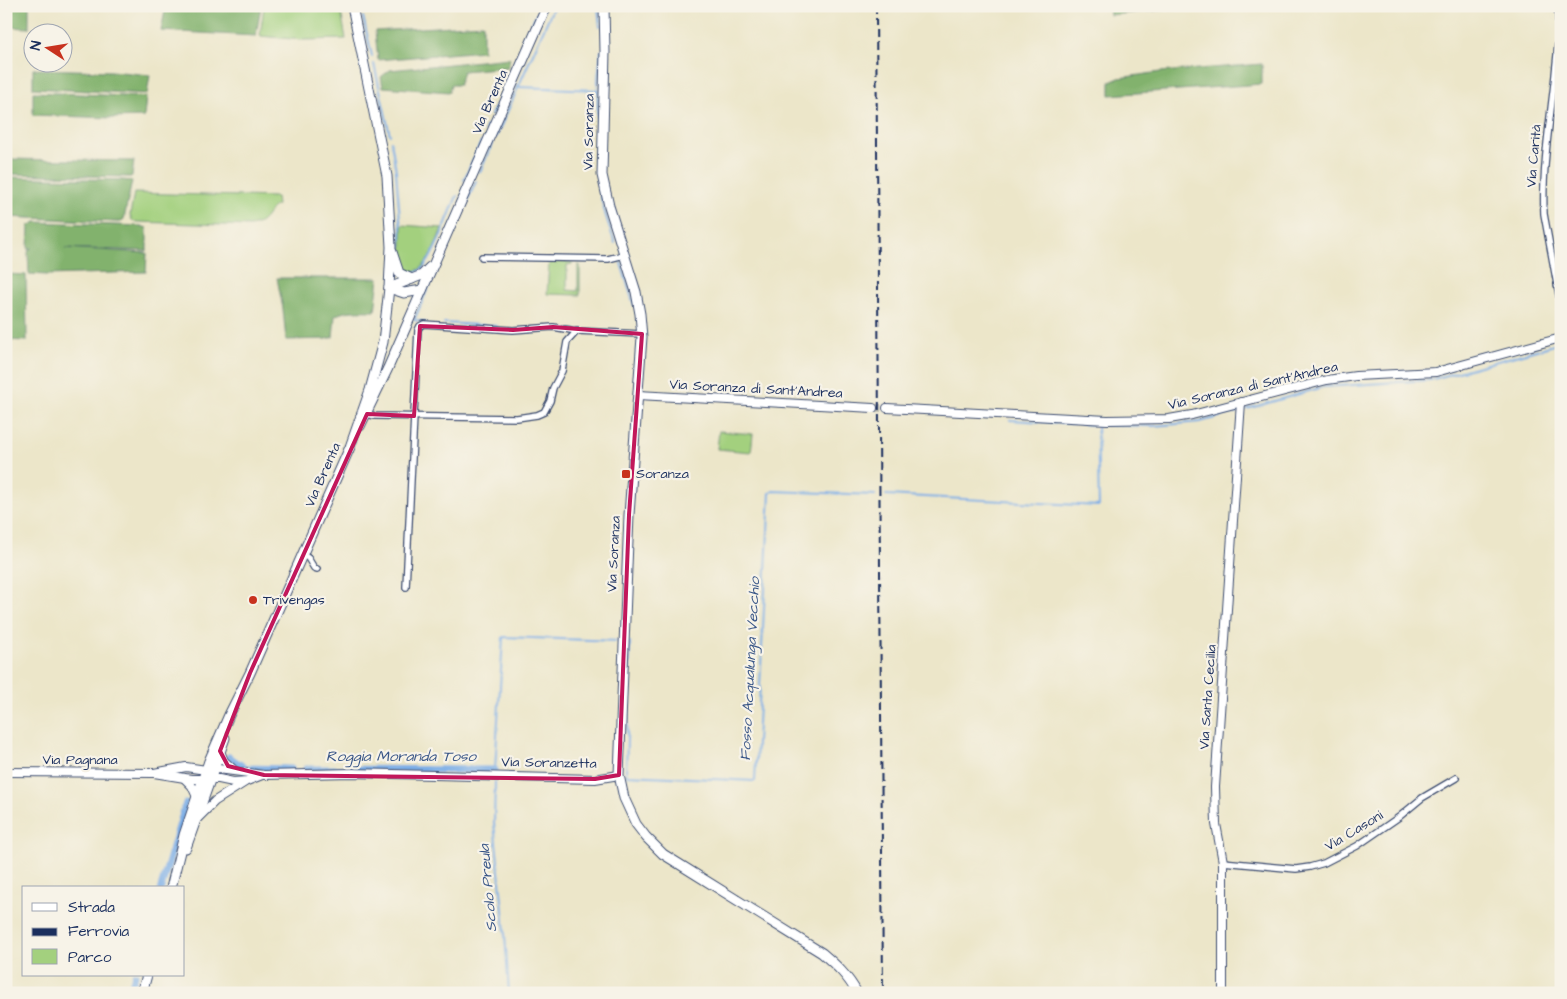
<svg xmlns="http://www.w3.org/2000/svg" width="1567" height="999" viewBox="0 0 1567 999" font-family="'Architects Daughter',sans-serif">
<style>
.green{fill:#a3d07e;stroke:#5f806e}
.forest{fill:#82b26d;stroke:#4e7066}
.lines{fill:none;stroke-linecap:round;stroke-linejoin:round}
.stream{stroke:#7baee7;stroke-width:2}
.canal{stroke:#7baee7;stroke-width:7}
.tertiary-tunnel{stroke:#c2c1b4;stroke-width:8;stroke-dasharray:8 4;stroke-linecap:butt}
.minor-casing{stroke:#3a4a6e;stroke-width:8}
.tertiary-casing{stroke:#3a4a6e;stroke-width:10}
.secondary-casing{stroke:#3a4a6e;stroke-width:11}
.primary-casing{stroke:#3a4a6e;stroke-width:11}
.minor{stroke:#fff;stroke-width:5.5}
.tertiary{stroke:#fff;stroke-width:8}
.secondary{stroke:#fff;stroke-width:9}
.primary{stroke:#fff;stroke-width:9}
.rail{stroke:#1b2f5e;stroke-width:2;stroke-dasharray:8 4;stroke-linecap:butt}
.marked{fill:none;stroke:#c2185b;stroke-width:4;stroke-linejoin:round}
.poi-dot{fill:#c8321e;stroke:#f7f3e8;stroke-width:2}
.labels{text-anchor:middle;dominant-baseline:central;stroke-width:4.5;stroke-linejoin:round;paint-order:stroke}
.street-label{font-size:14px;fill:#1b2f5e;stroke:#f7f3e8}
.poi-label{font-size:14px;fill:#1b2f5e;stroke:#f7f3e8;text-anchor:start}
.water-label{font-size:15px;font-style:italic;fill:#385587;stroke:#f7f3e8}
</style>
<rect width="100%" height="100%" fill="#f7f3e8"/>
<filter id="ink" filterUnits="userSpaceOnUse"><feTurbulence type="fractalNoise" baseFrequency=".02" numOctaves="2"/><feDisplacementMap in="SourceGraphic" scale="10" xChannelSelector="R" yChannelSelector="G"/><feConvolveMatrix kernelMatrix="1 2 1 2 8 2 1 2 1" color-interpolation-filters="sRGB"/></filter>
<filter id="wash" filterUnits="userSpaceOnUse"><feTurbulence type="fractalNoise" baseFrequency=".0096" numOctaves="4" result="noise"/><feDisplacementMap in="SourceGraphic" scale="20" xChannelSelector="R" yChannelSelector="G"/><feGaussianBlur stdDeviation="1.12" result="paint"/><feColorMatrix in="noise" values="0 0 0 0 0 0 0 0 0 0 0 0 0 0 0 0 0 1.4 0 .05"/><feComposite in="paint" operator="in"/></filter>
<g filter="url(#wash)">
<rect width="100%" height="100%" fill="#ece6c9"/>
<!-- green -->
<g class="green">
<path d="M264,6H340L346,39L303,40L260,36Z"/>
<path d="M134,193L275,197H276L277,205C265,212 268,223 250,226L138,222C133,222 131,220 130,215Z"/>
<path d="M402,225L442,228C437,241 422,288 402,265Z"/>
<path d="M549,262H572V264L567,265V290L578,291V265H580V295L547,294Z"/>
<path d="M719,431L753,434L751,452L717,449Z"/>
</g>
<!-- forest -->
<g class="forest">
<path d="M6,6H29V28L6,27Z"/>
<path d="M166,6H261L256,36L161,31Z"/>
<path d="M1109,6H1203L1110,15Z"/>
<path d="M483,24V51L378,60L375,31Z"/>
<path d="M510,58L508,67L463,71L459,85H451L449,92L383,87L381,77L390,70Z"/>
<path d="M1262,64V84L1110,95V82L1119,78L1160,72Z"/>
<path d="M33,69L111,71L150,75L147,94L33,88Z"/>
<path d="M33,92L146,97L144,117L112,118L33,115Z"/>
<path d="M6,159L134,161L132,176L130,177L6,174Z"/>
<path d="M6,177L122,180L132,181L124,219L121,222H117L6,217Z"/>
<path d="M36,222L141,226L147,228V251L65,248L147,253L146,272L47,275L29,274L28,253L29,249L32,248H28L29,226Z"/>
<path d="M6,274L26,275L27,341L6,340Z"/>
<path d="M277,278H379L375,311C363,311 345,309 335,316L333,337L327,339L286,340L283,309Z"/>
</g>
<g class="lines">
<!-- stream -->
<g class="stream">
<path d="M361,6L362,11"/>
<path d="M598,6L600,26"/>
<path d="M363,17L372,56"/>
<path d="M527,39L534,18L542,6"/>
<path d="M374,64L390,135"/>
<path d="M518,87L598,90"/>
<path d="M504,91L524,45"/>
<path d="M491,115L501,97"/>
<path d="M485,131L487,125"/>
<path d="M496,137L554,6"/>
<path d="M597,140L598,79L601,51"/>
<path d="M391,141L396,171L401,231L399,261"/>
<path d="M597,148C595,183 603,210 615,243"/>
<path d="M480,172L492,144"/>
<path d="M464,180L481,142"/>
<path d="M459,220L476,181"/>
<path d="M621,263L634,305"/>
<path d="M401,267C406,272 413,275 419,271C432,265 450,211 457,196"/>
<path d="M425,322L414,320L438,265"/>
<path d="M444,323L497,326"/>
<path d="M1247,409L1323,387L1430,380L1561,343"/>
<path d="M1010,420L1097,425L1153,426L1200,422L1237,412"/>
<path d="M886,495L1099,506L1097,425"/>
<path d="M630,642L626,773L627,775L755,781L770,493L773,491L875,495"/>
<path d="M495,770L503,637L619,641"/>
<path d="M495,782L494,823L504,920L509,993"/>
</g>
<!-- canal -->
<g class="canal">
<path d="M229,757L245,768L291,769"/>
<path d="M306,769L495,770"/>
<path d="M161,888L186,803"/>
<path d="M130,993L135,975"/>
</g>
</g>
</g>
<g filter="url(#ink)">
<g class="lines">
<!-- tertiary-tunnel -->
<path class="tertiary-tunnel" d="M873,408H887"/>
<defs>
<g id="minor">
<path d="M1557,6C1561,29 1557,52 1555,75C1550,121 1542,168 1544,214L1561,306"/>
<path d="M482,257L608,259L624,255"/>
<path d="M367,414L375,416L517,418L537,415L544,412L550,401L553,388L562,371L567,342L577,331L642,334"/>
<path d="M303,555L308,558L314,568L317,569"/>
<path d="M406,587L418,330L420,326L424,324L513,330L553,327L577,331"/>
<path d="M1223,862L1296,869L1310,867L1324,863L1357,846L1399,817L1422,798L1456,778"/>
</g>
<g id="tertiary">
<path d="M638,395L873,408"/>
<path d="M887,408L1107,420L1169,419L1192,415L1327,380L1356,376L1436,372L1561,338"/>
<path d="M220,751L224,761L234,770"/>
<path d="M6,772L154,773L191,779H219L233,782L247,781L262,775"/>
<path d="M154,773L186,767L206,770L218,769L264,775L352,773L595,779L619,775"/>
<path d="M184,778L192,786L197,797"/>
<path d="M197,819L215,801L245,782"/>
<path d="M1223,993V862L1216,824L1215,787L1241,402"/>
</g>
<g id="secondary">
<path d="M604,6L605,52L602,175L609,206L636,292L640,314L642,337L629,515L619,775L624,798L636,824L646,837L663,854L822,953C836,965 848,976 857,993"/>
<path d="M392,252L399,273L412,279"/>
<path d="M389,288L422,275L430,267"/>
<path d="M389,288L404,293L422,290"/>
<path d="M360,426L388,368L547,6"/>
</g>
<g id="primary">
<path d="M186,848L225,738"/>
<path d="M171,888L184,835L209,761L229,715L250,673L350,447L370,390L383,342L389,288L391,247L387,176L352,6"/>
<path d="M142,993L147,975"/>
</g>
</defs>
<!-- minor casing -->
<use href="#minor" class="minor-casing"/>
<!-- tertiary casing -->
<use href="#tertiary" class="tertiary-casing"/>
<!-- secondary casing -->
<use href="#secondary" class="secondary-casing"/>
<!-- primary casing -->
<use href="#primary" class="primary-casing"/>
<!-- minor -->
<use href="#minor" class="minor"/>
<!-- tertiary -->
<use href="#tertiary" class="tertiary"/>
<!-- secondary -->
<use href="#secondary" class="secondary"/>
<!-- primary -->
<use href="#primary" class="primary"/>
<!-- rail -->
<path class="rail" d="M876,6L883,993"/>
</g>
</g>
<!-- marked area -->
<path class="marked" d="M420,326L513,330L553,327L642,334L629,515L619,775L595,779L264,775L228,766L220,751L250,673L367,414L414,416Z"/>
<!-- markers -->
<g class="poi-dot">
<rect x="621" y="469" width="10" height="10" rx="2.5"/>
<circle cx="253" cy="600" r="5"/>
</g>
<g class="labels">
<!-- street labels -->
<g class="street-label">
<text transform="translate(490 102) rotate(-66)">Via Brenta</text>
<text transform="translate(589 132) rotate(-89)">Via Soranza</text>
<text transform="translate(1534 156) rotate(-85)">Via Carità</text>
<text transform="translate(1253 386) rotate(-13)">Via Soranza di Sant'Andrea</text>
<text transform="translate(756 389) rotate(3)">Via Soranza di Sant'Andrea</text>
<text transform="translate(323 475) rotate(-66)">Via Brenta</text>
<text transform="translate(614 554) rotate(-87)">Via Soranza</text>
<text transform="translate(1208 697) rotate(-86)">Via Santa Cecilia</text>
<text x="80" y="760">Via Pagnana</text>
<text transform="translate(549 763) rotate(1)">Via Soranzetta</text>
<text transform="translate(1354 831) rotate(-31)">Via Casoni</text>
</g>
<!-- poi labels -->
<g class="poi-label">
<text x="636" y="474">Soranza</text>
<text x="263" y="600">Trivengas</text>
</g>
<!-- water labels -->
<g class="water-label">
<text transform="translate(750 669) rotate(-87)">Fosso Acqualunga Vecchio</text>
<text x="401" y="756">Roggia Moranda Toso</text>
<text transform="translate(488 888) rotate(-95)">Scolo Preula</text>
</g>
</g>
<!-- margin -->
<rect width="1567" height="999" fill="none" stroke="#f7f3e8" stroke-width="25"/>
<!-- legend -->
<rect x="22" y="886" width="162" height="90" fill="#f7f3e8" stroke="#9fa5b1"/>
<rect x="32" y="903" width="25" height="8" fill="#ffffff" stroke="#9fa5b1"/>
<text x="68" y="912" font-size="15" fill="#1b2f5e">Strada</text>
<rect x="32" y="928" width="25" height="8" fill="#1b2f5e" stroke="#9fa5b1"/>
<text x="68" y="936" font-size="15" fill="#1b2f5e">Ferrovia</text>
<rect x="32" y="949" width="25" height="15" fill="#a3d07e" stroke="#9fa5b1"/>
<text x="68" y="962" font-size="15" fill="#1b2f5e">Parco</text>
<!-- north arrow -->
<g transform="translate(48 48) rotate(282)"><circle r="24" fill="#f7f3e8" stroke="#9fa5b1"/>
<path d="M0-4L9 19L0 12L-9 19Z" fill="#c8321e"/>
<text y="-8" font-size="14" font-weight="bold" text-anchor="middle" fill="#1b2f5e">N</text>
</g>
</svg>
